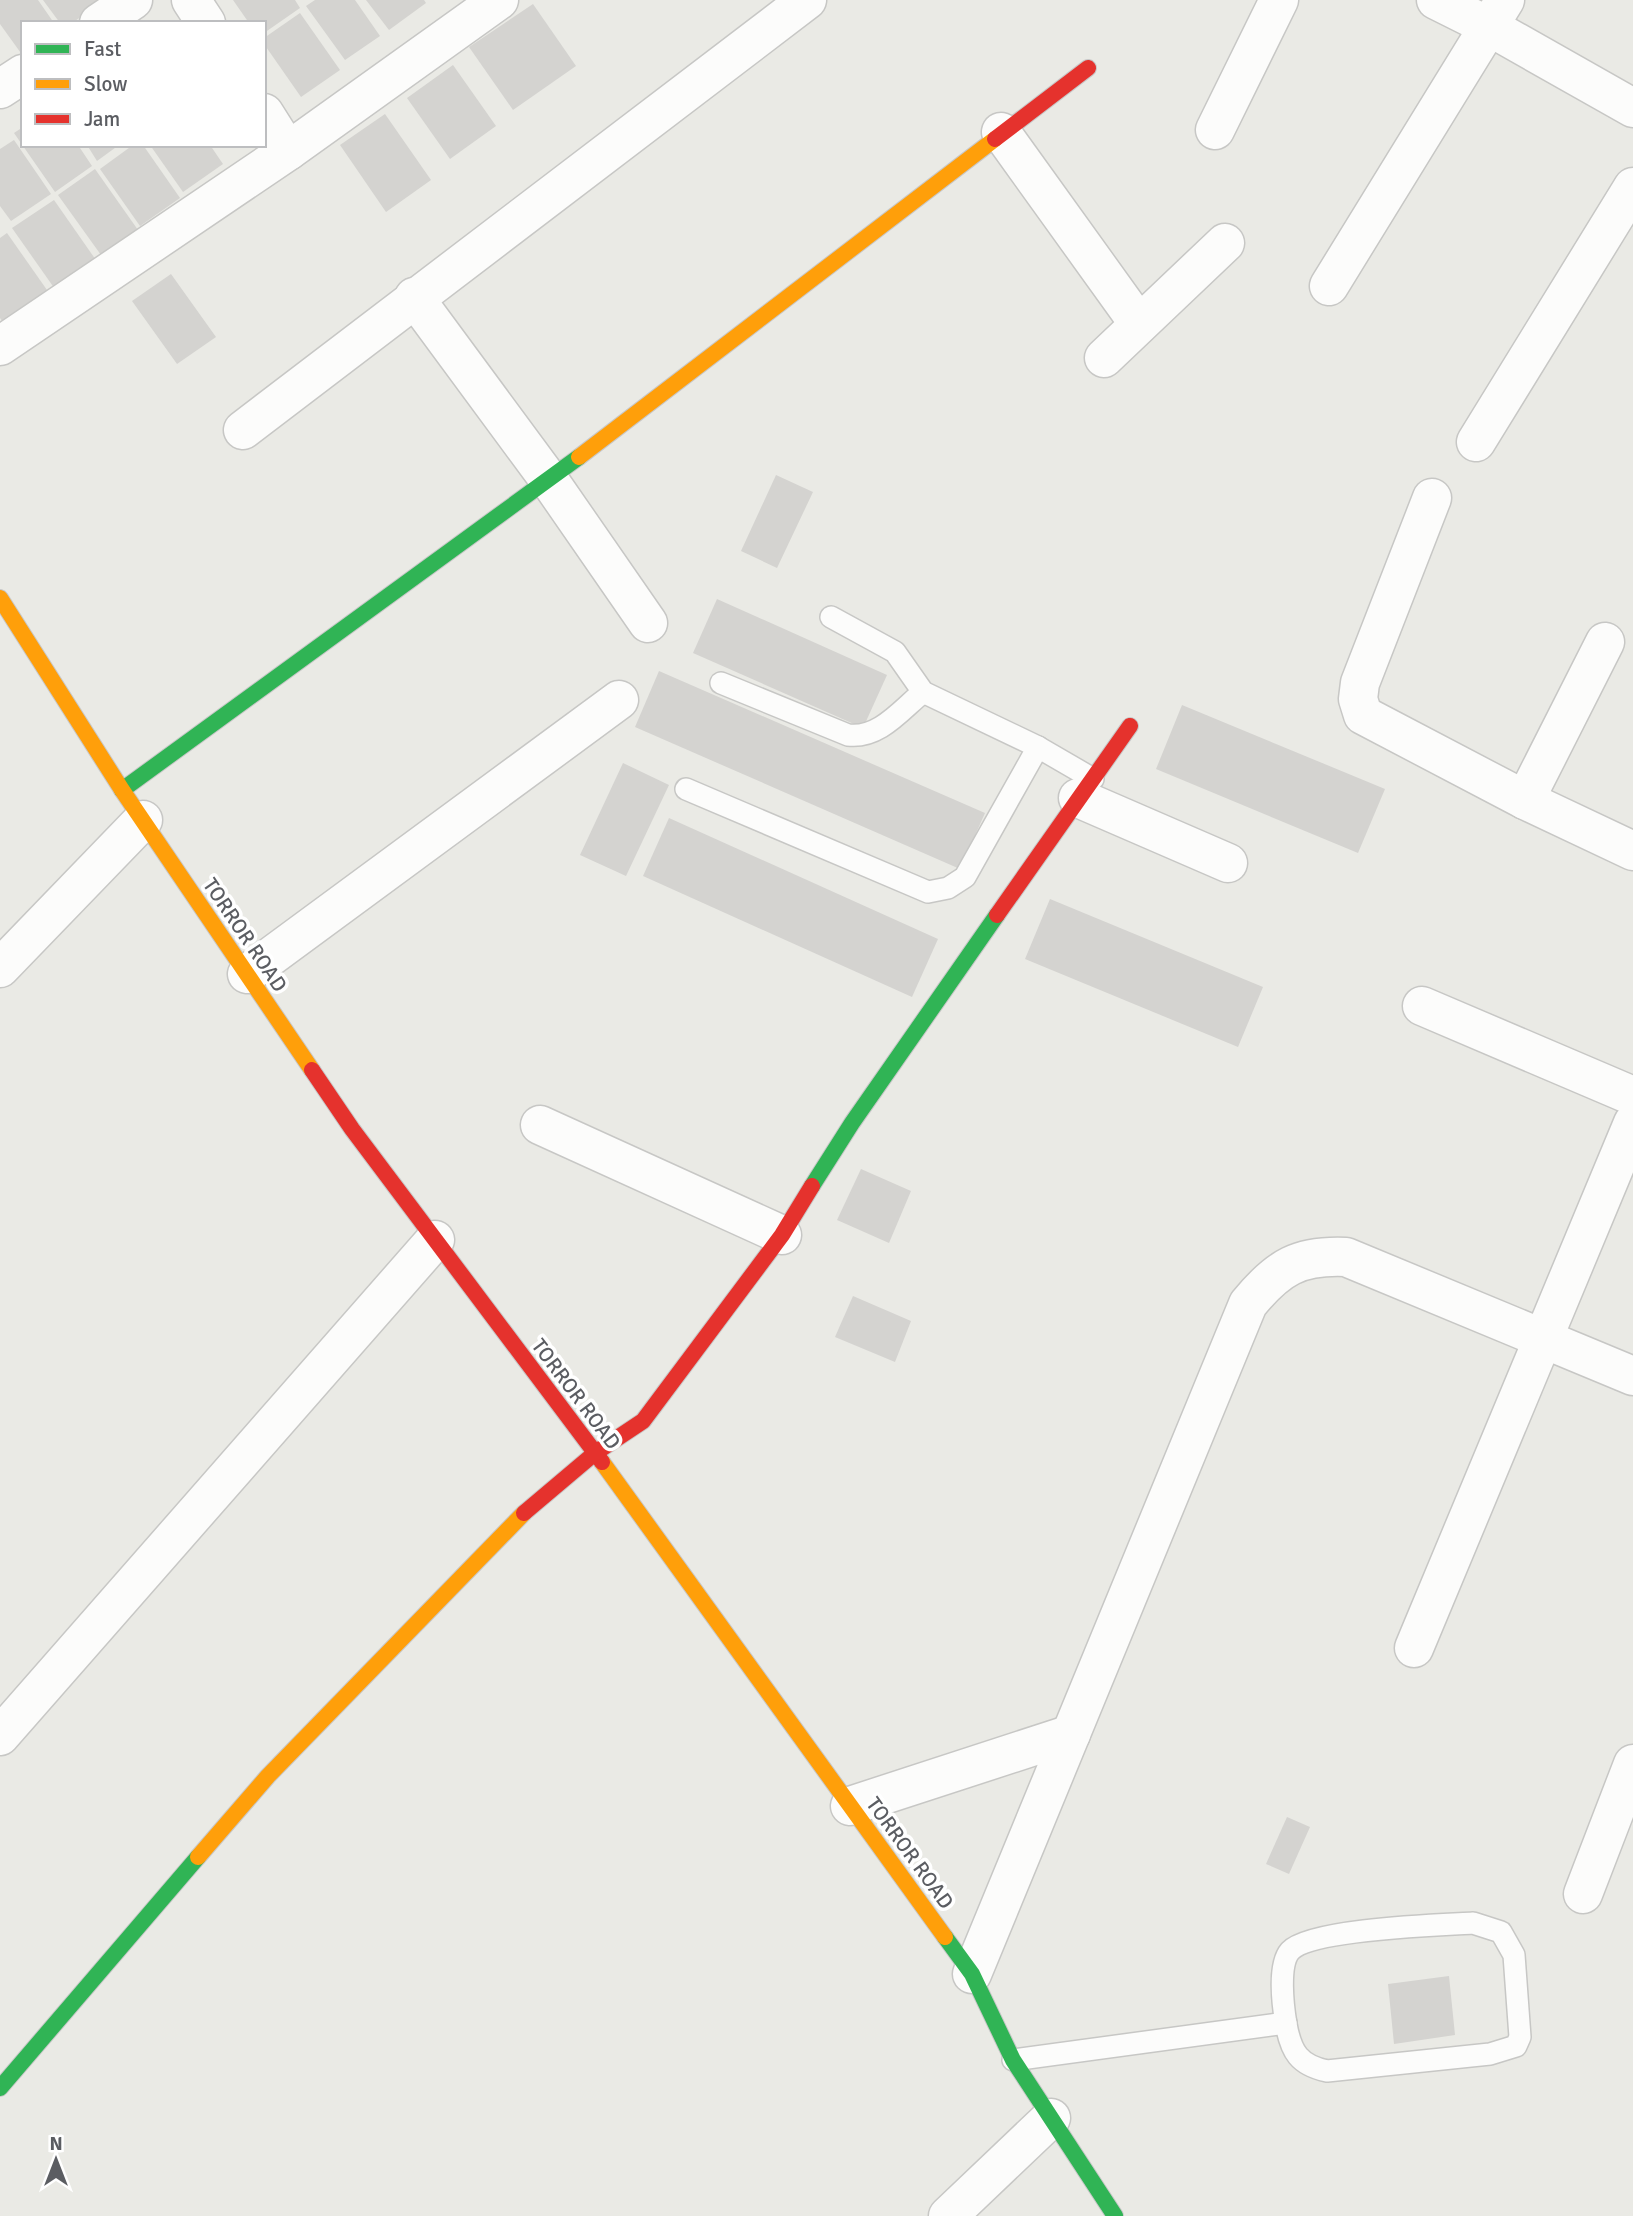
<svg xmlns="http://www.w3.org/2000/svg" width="1633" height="2216" viewBox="0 0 1633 2216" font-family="Signika,sans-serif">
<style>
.building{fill:#d4d3d0}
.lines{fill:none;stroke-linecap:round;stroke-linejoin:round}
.lane-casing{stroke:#c7c7c5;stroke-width:24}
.street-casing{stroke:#c7c7c5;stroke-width:41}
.fast-casing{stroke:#c8c8c8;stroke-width:18}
.slow-casing{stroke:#c8c8c8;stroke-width:18}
.jam-casing{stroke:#c8c8c8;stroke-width:18}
.lane{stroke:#fcfcfb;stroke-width:21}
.street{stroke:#fcfcfb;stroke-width:38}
.fast{stroke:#30b455;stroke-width:16}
.slow{stroke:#ff9f0a;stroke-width:16}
.jam{stroke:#e5322d;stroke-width:16}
.labels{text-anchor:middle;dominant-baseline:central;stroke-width:7;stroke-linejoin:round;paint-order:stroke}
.street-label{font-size:21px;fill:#5b5d62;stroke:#fff}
</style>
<rect width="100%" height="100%" fill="#eaeae5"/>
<!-- building -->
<g class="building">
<path d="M0,0H38L54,23H23V56L0,24Z"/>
<path d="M43,0H105L72,23H60Z"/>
<path d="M233,0H295L300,8L264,33V23H249Z"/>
<path d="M315,0H355L380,36L345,60L306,6Z"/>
<path d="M366,0H424L426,3L389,30Z"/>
<path d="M533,4L576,66L513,110L469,47Z"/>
<path d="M300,13L340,70L301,97L264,44V38Z"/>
<path d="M453,65L496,126L450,159L407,98Z"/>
<path d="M385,114L431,180L386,212L340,145Z"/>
<path d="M23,127V145H78L92,166L55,192L14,133Z"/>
<path d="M14,140L51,194L11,221L0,206V149Z"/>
<path d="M87,145H119L97,161Z"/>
<path d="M133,145H143L180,198L140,226L100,169Z"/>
<path d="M150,145H210L223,164L183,192Z"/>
<path d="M95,169L138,230L101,255L58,195Z"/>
<path d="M54,200L98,263L57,292L12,228Z"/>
<path d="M7,233L54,300L9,331L0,318V238Z"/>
<path d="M171,274L216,337L177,364L132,301Z"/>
<path d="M776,475L813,492L777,568L741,551Z"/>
<path d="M717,599L887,675L863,728L693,653Z"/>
<path d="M659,671L985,813L960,869L635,727Z"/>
<path d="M1182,705L1385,789L1358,853L1156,769Z"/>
<path d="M623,763L669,785L626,876L580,855Z"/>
<path d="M669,818L938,939L912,997L643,876Z"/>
<path d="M1050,899L1263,987L1238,1047L1025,959Z"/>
<path d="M861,1169L911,1191L889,1243L837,1220Z"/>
<path d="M853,1296L911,1321L895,1362L835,1337Z"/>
<path d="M1287,1817L1310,1827L1289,1874L1266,1864Z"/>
<path d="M1449,1976L1455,2035L1394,2044L1388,1984Z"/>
</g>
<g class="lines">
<defs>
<g id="lane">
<path d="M831,617L895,652L923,692L1038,747L1093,779"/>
<path d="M721,683L848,735C879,739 901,710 923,692"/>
<path d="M686,789L928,892L948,888L965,877L1038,747"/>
<path d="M1473,1923L1501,1932L1514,1955L1520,2037L1516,2046L1490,2054L1327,2071C1299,2065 1291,2052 1286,2024C1283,2006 1278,1965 1290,1951C1310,1929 1440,1925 1473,1923Z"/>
<path d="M1013,2060L1286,2023"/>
</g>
<g id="street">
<path d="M191,0L206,23"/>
<path d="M1436,0L1488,26L1633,108"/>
<path d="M99,23L133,0"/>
<path d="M0,89L23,74"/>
<path d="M264,113L288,151"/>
<path d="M1215,130L1279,0"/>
<path d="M1001,132L1139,324"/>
<path d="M1329,286L1505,0"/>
<path d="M414,297L549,480L648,623"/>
<path d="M0,346L288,151L499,0"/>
<path d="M1104,358L1225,243"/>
<path d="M243,430L807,0"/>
<path d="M1476,442L1633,187"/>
<path d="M1432,498L1360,683L1358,699L1363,715L1525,800L1633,851"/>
<path d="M1078,798L1228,863"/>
<path d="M1525,800L1605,642"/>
<path d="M0,968L143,820"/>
<path d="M247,974L619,700"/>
<path d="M1422,1006L1633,1096"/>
<path d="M540,1125L782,1235"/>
<path d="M1414,1648L1633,1123"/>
<path d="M0,1736L435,1240"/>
<path d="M850,1806L1071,1734"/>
<path d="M1583,1894L1633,1764"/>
<path d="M972,1974L1248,1304C1278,1267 1299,1255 1346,1257L1633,1376"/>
<path d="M948,2216L1051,2118"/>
</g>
<g id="fast">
<path d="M122,790L579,457"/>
<path d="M812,1186L852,1123L997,915"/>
<path d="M945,1937L972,1974L1013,2060L1115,2216"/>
<path d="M0,2088L198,1857"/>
</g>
<g id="slow">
<path d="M579,457L995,139"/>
<path d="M0,598L122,790L312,1070"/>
<path d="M602,1462L945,1937"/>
<path d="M198,1857L268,1776L524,1513"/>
</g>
<g id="jam">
<path d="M995,139L1088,68"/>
<path d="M997,915L1130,726"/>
<path d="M312,1070L352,1129L602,1462"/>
<path d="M524,1513L595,1453L643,1421L782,1235L812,1186"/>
</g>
</defs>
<!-- lane casing -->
<use href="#lane" class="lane-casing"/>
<!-- street casing -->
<use href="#street" class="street-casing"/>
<!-- fast casing -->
<use href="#fast" class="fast-casing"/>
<!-- slow casing -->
<use href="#slow" class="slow-casing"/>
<!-- jam casing -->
<use href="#jam" class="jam-casing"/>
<!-- lane -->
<use href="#lane" class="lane"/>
<!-- street -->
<use href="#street" class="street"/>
<!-- fast -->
<use href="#fast" class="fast"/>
<!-- slow -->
<use href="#slow" class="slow"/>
<!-- jam -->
<use href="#jam" class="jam"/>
</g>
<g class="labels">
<!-- street labels -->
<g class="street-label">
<text transform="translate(245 935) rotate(56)">TORROR ROAD</text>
<text transform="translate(576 1394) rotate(53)">TORROR ROAD</text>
<text transform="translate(910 1853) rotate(54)">TORROR ROAD</text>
</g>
</g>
<!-- legend -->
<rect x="21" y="21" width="245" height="126" fill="#ffffff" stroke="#bdbec0" stroke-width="2"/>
<rect x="35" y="44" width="35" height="10" fill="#30b455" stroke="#bdbec0" stroke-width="2"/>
<text x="84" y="56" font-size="21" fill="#5b5d62">Fast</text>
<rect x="35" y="79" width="35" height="10" fill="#ff9f0a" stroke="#bdbec0" stroke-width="2"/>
<text x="84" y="91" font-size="21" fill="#5b5d62">Slow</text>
<rect x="35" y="114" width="35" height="10" fill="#e5322d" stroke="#bdbec0" stroke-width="2"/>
<text x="84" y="126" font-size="21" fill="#5b5d62">Jam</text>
<!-- north arrow -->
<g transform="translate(56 2160)" stroke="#ffffff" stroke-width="5" paint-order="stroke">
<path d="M0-5L12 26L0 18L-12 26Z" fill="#5b5d62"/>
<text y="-10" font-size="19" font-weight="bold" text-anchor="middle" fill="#5b5d62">N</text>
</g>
</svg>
